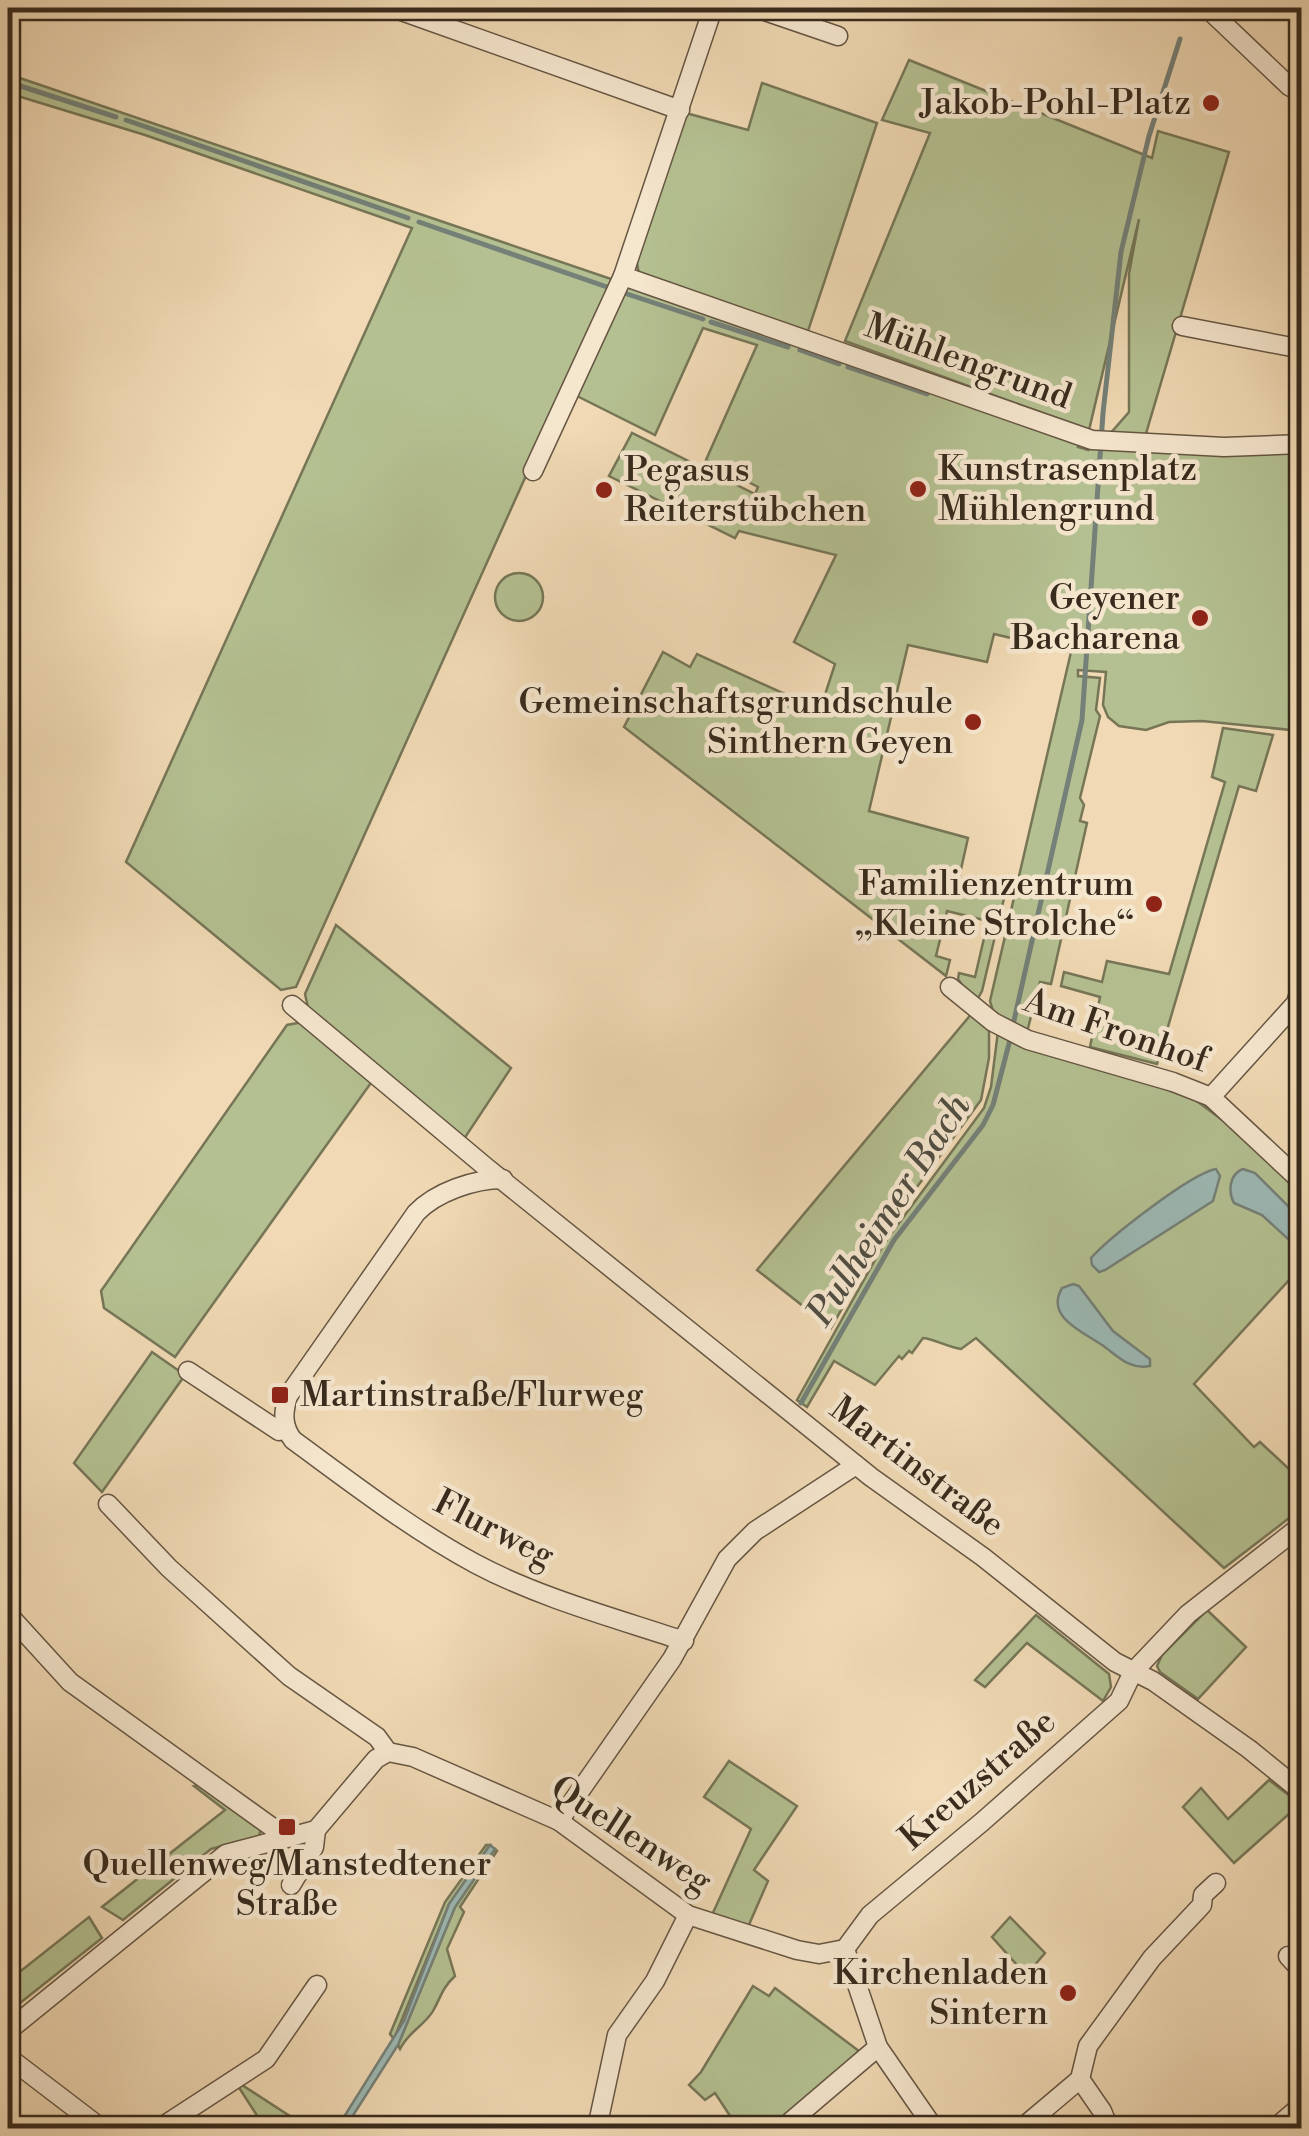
<svg xmlns="http://www.w3.org/2000/svg" width="1309" height="2136" viewBox="0 0 1309 2136" font-family="'Libre Bodoni',serif">
<style>
.green{fill:#b4c091;stroke:#767657;stroke-width:2.5}
.water{fill:#9cb9b5;stroke:#748078;stroke-width:2.5}
.lines{fill:none;stroke-linecap:round;stroke-linejoin:round}
.stream{stroke:#748078;stroke-width:5}
.street-casing{stroke:#665643;stroke-width:21}
.street{stroke:#f5e6ce;stroke-width:18}
.poi-dot{fill:#8f2418;stroke:#f5e6ce;stroke-width:4}
.labels{text-anchor:middle;dominant-baseline:central;stroke-width:9;stroke-linejoin:round;paint-order:stroke}
.poi-label{font-size:35px;fill:#382b1d;stroke:#f5e6ce;text-anchor:end}
.street-label{font-size:35px;fill:#382b1d;stroke:#f5e6ce}
.water-label{font-size:38px;font-style:italic;fill:#514e43;stroke:#f5e6ce}
</style>
<rect width="100%" height="100%" fill="#f0d9b4"/>
<filter id="stains"><feTurbulence type="fractalNoise" baseFrequency=".002" numOctaves="4"/><feColorMatrix values="0 0 0 0 .2 0 0 0 0 .09 0 0 0 0 .02 0 0 0 .5 -.17"/></filter>
<radialGradient id="worn" r=".72"><stop offset=".6" stop-color="#630" stop-opacity="0"/><stop offset="1" stop-color="#630" stop-opacity=".3"/></radialGradient>
<!-- green -->
<g class="green">
<path d="M909,60L1152,158L1158,131L1229,152L1145,437L1109,435L1129,412V274L1139,219L1089,430L845,341L930,133L882,120Z"/>
<path d="M8,74L614,280L296,987L281,990L126,862L412,228L145,135L8,93Z"/>
<path d="M762,83L877,123L808,331L639,274L636,258L686,113L748,130Z"/>
<path d="M625,284L1080,443L1078,447L1088,450L1089,447L1301,451V731L1202,721L1169,722L1146,730L1119,726L1108,717L1103,705L1106,672L1078,670V676L1100,678L1096,710L1100,716L1080,798L1084,805L1080,821L1087,823L1051,984L1040,982L1027,1032L994,1014L990,1001L1071,652L994,634L987,662L908,645L869,811L968,838L959,878L1006,890L982,991L978,998H971L958,979L959,973L975,977L988,921L947,911L936,956L950,960L946,976L624,727L663,652L690,667L697,654L820,710L835,664L794,642L836,555L739,531L735,538L609,476L632,433L755,494L758,487L706,460L757,345L703,328L655,435L575,395Z"/>
<circle cx="519" cy="597" r="24"/>
<path d="M1223,728L1273,735L1256,791L1239,786L1157,1064L1090,1047L1100,997L1061,986L1064,972L1102,982L1107,961L1169,974L1225,782L1212,777Z"/>
<path d="M336,925L511,1068L464,1139L309,1012L305,994Z"/>
<path d="M973,1012L989,1025V1058L981,1100L889,1225L831,1328L757,1270Z"/>
<path d="M303,1022L373,1080L175,1357L104,1308L101,1291L287,1025Z"/>
<path d="M998,1031L1194,1099L1244,1136L1301,1193V1267L1194,1384L1254,1447L1260,1442L1289,1469L1301,1457V1509L1224,1568L976,1338L961,1349C948,1347 931,1338 923,1338L912,1353L909,1351L902,1359L899,1356L875,1385L834,1361L807,1407L797,1400L885,1242L984,1108L991,1087Z"/>
<path d="M152,1352L185,1375L102,1492L74,1463Z"/>
<path d="M1207,1610L1246,1647L1198,1699L1160,1672L1157,1666L1162,1655Z"/>
<path d="M1036,1615L1109,1674L1111,1687L1103,1701L1027,1643L985,1687L975,1680Z"/>
<path d="M729,1761L797,1806L754,1870L768,1881L748,1927L712,1915L751,1829L704,1797Z"/>
<path d="M1269,1780L1300,1804L1234,1863L1183,1807L1201,1788L1228,1819Z"/>
<path d="M198,1785L261,1830L259,1836L211,1849L123,1920L102,1907L225,1810L194,1786Z"/>
<path d="M486,1845H490L449,1904L394,2039L390,2034L445,1902Z"/>
<path d="M495,1849L497,1851L460,1907L464,1912L447,1949L455,1976C442,1988 441,1997 433,2011C424,2026 409,2031 400,2049L398,2045L455,1907Z"/>
<path d="M89,1917L102,1938L15,2007L8,2003V1981Z"/>
<path d="M1010,1917L1045,1953L1026,1975L992,1937Z"/>
<path d="M753,1986L769,1996L775,1988L859,2051L791,2115L771,2128H738L715,2093L705,2100L689,2085L701,2072Z"/>
<path d="M242,2085L299,2122L304,2128H265L238,2086Z"/>
</g>
<!-- water -->
<g class="water">
<path d="M1216,1169L1220,1176L1213,1201L1105,1270L1099,1272L1092,1265L1091,1258C1110,1237 1190,1174 1216,1169Z"/>
<path d="M1243,1169L1255,1173L1301,1219V1251L1262,1215L1234,1203C1228,1192 1229,1174 1243,1169Z"/>
<path d="M1073,1284L1079,1286L1113,1331L1150,1359V1366C1129,1370 1118,1356 1102,1345C1082,1331 1045,1317 1062,1288Z"/>
<path d="M490,1845L495,1849L455,1907L398,2045L345,2128H337L404,2021L449,1904Z"/>
</g>
<g class="lines">
<!-- stream -->
<g class="stream">
<path d="M8,82L116,117"/>
<path d="M126,120L408,218"/>
<path d="M419,222L610,288"/>
<path d="M621,292L703,319"/>
<path d="M711,322L788,347"/>
<path d="M800,350L839,364"/>
<path d="M848,367L927,394"/>
<path d="M1013,1025L1082,720L1103,413L1121,252L1149,136L1180,39"/>
<path d="M801,1403L894,1240L983,1125L993,1105L1011,1036"/>
</g>
<defs>
<g id="street">
<path d="M393,8L680,110"/>
<path d="M756,8L838,36"/>
<path d="M1207,8L1289,86L1302,93"/>
<path d="M623,276L1092,440L1224,447L1302,444"/>
<path d="M1182,326L1302,349"/>
<path d="M533,471L623,276L713,8"/>
<path d="M950,987L993,1022L1028,1040L1173,1082L1211,1097L1302,1182"/>
<path d="M292,1005L487,1168L871,1477L983,1557L1115,1662L1153,1681L1249,1749L1302,1792"/>
<path d="M1211,1097L1296,1003L1302,983"/>
<path d="M503,1179C474,1179 436,1192 416,1213L288,1396C283,1412 282,1426 293,1440C352,1483 411,1529 476,1564C540,1598 615,1618 684,1641"/>
<path d="M188,1371L279,1431L286,1428"/>
<path d="M108,1504L169,1568L289,1676L377,1737L388,1752"/>
<path d="M8,1614L70,1682L287,1838"/>
<path d="M559,1821L672,1659L727,1559L755,1531L856,1465"/>
<path d="M291,1885L314,1847L316,1830"/>
<path d="M845,1949L870,1915L982,1822L1119,1701L1133,1672L1188,1614L1302,1525"/>
<path d="M845,1949L878,2047L934,2128"/>
<path d="M1288,1956L1302,1971"/>
<path d="M8,2031L226,1854L316,1830L376,1759L388,1752L413,1757L559,1821L688,1915L797,1950L819,1954L845,1949"/>
<path d="M8,2057L101,2128"/>
<path d="M1080,2079L1102,2111L1109,2128"/>
<path d="M160,2128L266,2059L317,1985"/>
<path d="M597,2128L617,2035L655,1981L688,1915"/>
<path d="M783,2128L878,2047"/>
<path d="M1022,2128L1080,2079L1088,2046L1152,1958L1202,1905L1203,1895L1216,1883"/>
<path d="M1275,2128L1302,2105"/>
</g>
</defs>
<!-- street casing -->
<use href="#street" class="street-casing"/>
<!-- street -->
<use href="#street" class="street"/>
</g>
<!-- markers -->
<g class="poi-dot">
<circle cx="1211" cy="103" r="10"/>
<circle cx="918" cy="489" r="10"/>
<circle cx="604" cy="490" r="10"/>
<circle cx="1200" cy="618" r="10"/>
<circle cx="973" cy="722" r="10"/>
<circle cx="1154" cy="904" r="10"/>
<rect x="270" y="1385" width="20" height="20" rx="5"/>
<rect x="277" y="1817" width="20" height="20" rx="5"/>
<circle cx="1068" cy="1993" r="10"/>
</g>
<g class="labels">
<!-- poi labels -->
<g class="poi-label">
<text x="1191" y="103">Jakob-Pohl-Platz</text>
<text x="938" y="469" text-anchor="start">Kunstrasenplatz<tspan x="938" dy="40">Mühlengrund</tspan></text>
<text x="624" y="470" text-anchor="start">Pegasus<tspan x="624" dy="40">Reiterstübchen</tspan></text>
<text x="1180" y="598">Geyener<tspan x="1180" dy="40">Bacharena</tspan></text>
<text x="953" y="702">Gemeinschaftsgrundschule<tspan x="953" dy="40">Sinthern Geyen</tspan></text>
<text x="1134" y="884">Familienzentrum<tspan x="1134" dy="40">„Kleine Strolche“</tspan></text>
<text x="300" y="1395" text-anchor="start">Martinstraße/Flurweg</text>
<text x="287" y="1864" text-anchor="middle">Quellenweg/Manstedtener<tspan x="287" dy="40">Straße</tspan></text>
<text x="1048" y="1973">Kirchenladen<tspan x="1048" dy="40">Sintern</tspan></text>
</g>
<!-- street labels -->
<g class="street-label">
<text transform="translate(968 362) rotate(20)">Mühlengrund</text>
<text transform="translate(1116 1031) rotate(19)">Am Fronhof</text>
<text transform="translate(917 1467) rotate(37)">Martinstraße</text>
<text transform="translate(494 1529) rotate(27)">Flurweg</text>
<text transform="translate(978 1780) rotate(-41)">Kreuzstraße</text>
<text transform="translate(631 1835) rotate(33)">Quellenweg</text>
</g>
<!-- water labels -->
<g class="water-label">
<text transform="translate(889 1210) rotate(-57)">Pulheimer Bach</text>
</g>
</g>
<!-- margin -->
<rect width="1309" height="2136" fill="none" stroke="#f0d9b4" stroke-width="40"/>
<rect x="10" y="10" width="1289" height="2116" fill="none" stroke="#382b1d" stroke-width="5"/>
<rect x="20" y="20" width="1269" height="2096" fill="none" stroke="#382b1d" stroke-width="2.5"/>
<rect width="100%" height="100%" filter="url(#stains)"/>
<rect width="100%" height="100%" fill="url(#worn)"/>
</svg>
